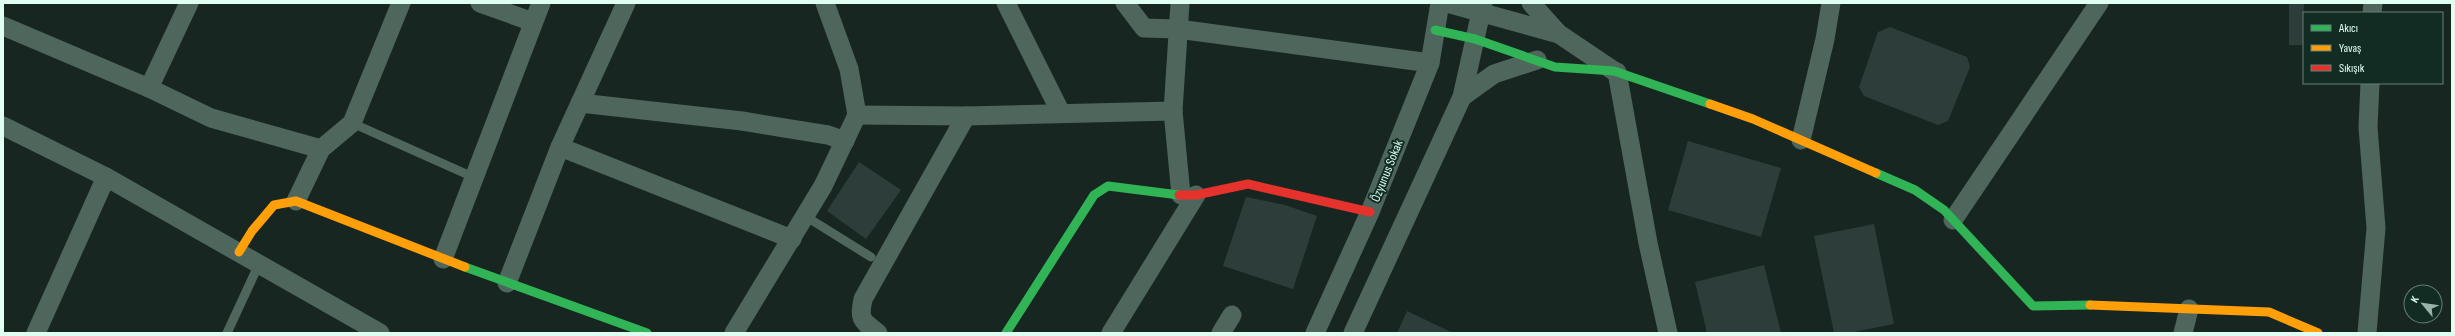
<svg xmlns="http://www.w3.org/2000/svg" width="2455" height="336" font-family="'Sofia Sans Condensed',sans-serif">
  <style>
    .building { fill: #2d3d39 }
    .lines { fill: none; stroke-linecap: round; stroke-linejoin: round }
    .lane { stroke: #4e665b; stroke-width: 9 }
    .street { stroke: #4e665b; stroke-width: 19 }
    .fast { stroke: #30b455; stroke-width: 9 }
    .slow { stroke: #ff9f0a; stroke-width: 9 }
    .jam { stroke: #e5322d; stroke-width: 9 }
    .labels { text-anchor: middle; dominant-baseline: central; stroke-width: 4; stroke-linejoin: round; paint-order: stroke }
    .street-label { font-size: 13px; fill: #defff2; stroke: #122c24 }
  </style>
  <rect width="100%" height="100%" fill="#182622"/>
  <g class="building">
    <rect x="2289" y="3" width="15" height="42"/>
    <path d="M1890 27 1967 57 1970 67 1948 121 1938 125 1864 96 1859 87 1878 32Z"/>
    <path d="M1688 141 1781 168 1761 237 1668 210Z"/>
    <path d="M859 162 901 190 866 239 827 211Z"/>
    <path d="M1246 197 1285 205 1317 216 1293 289 1223 266Z"/>
    <path d="M1874 224 1894 324 1849 333H1834L1814 236Z"/>
    <path d="M1764 265 1781 333H1707L1695 282Z"/>
    <path d="M1407 311 1453 333H1397Z"/>
  </g>
  <g class="lines">
    <g class="lane">
      <path d="M352 123 473 177"/>
      <path d="M805 216 871 257"/>
      <path d="M227 333 259 264"/>
    </g>
    <g class="street">
      <path d="M480 3 533 22"/>
      <path d="M1006 3 1061 113"/>
      <path d="M1125 3 1144 28 1178 29 1430 63"/>
      <path d="M1447 3 1559 34 1614 71"/>
      <path d="M1531 3 1559 34"/>
      <path d="M2372 13 2373 3"/>
      <path d="M3 26 149 88 211 118 321 149 296 201"/>
      <path d="M1617 72 1648 243 1668 333"/>
      <path d="M149 88 189 3"/>
      <path d="M1462 97 1494 74 1537 60"/>
      <path d="M580 103 742 121 828 135 845 141"/>
      <path d="M1173 111 1180 3"/>
      <path d="M857 115 966 116 1173 111 1181 195"/>
      <path d="M3 126 106 177 380 333"/>
      <path d="M1801 140 1825 39 1831 3"/>
      <path d="M560 147 792 239"/>
      <path d="M321 149 352 123 401 3"/>
      <path d="M1953 220 2099 3"/>
      <path d="M443 259 541 3"/>
      <path d="M507 283 560 147 626 3"/>
      <path d="M36 333 106 177"/>
      <path d="M734 333 823 186 857 115 849 69 825 3"/>
      <path d="M878 333C861 320 859 320 863 299L966 116"/>
      <path d="M1111 333 1196 195"/>
      <path d="M1221 333 1232 315"/>
      <path d="M1315 333 1370 212 1430 63 1440 3"/>
      <path d="M1353 333 1462 97 1483 3"/>
      <path d="M2183 333 2189 309"/>
      <path d="M2367 333 2376 228 2368 127 2370 83"/>
    </g>
    <g class="fast">
      <path d="M1435 30 1475 39 1555 67 1614 71 1710 104"/>
      <path d="M1876 173 1915 190 1944 210 2033 306 2090 305"/>
      <path d="M465 267 647 333"/>
      <path d="M1006 333 1094 195 1108 186 1179 195"/>
    </g>
    <g class="slow">
      <path d="M1710 104 1753 119 1876 173"/>
      <path d="M239 252 252 231 274 205 296 201 465 267"/>
      <path d="M2090 305 2269 312 2318 333"/>
    </g>
    <path class="jam" d="M1179 195H1196L1248 184 1370 212"/>
  </g>
  <g class="labels">
    <g class="street-label">
      <text transform="translate(1387 171) rotate(-68)">Özyunus Sokak</text>
    </g>
  </g>
  <rect width="2455" height="336" fill="none" stroke="#defff2" stroke-width="8"/>
  <rect x="2303" y="12" width="140" height="72" fill="#122c24" stroke="#648076"/>
  <rect x="2311" y="25" width="20" height="6" fill="#30b455" stroke="#648076"/>
  <text x="2339" y="32" font-size="12" fill="#defff2">Akıcı</text>
  <rect x="2311" y="45" width="20" height="6" fill="#ff9f0a" stroke="#648076"/>
  <text x="2339" y="52" font-size="12" fill="#defff2">Yavaş</text>
  <rect x="2311" y="65" width="20" height="6" fill="#e5322d" stroke="#648076"/>
  <text x="2339" y="72" font-size="12" fill="#defff2">Sıkışık</text>
  <g transform="translate(2423 304) rotate(299)"><circle r="19" fill="#122c24" stroke="#648076"/>
  <path d="M0-3L7 15L0 10L-7 15Z" fill="#99b3a9"/>
  <text y="-6" font-size="11" font-weight="bold" text-anchor="middle" fill="#defff2">K</text>
  </g>
</svg>
